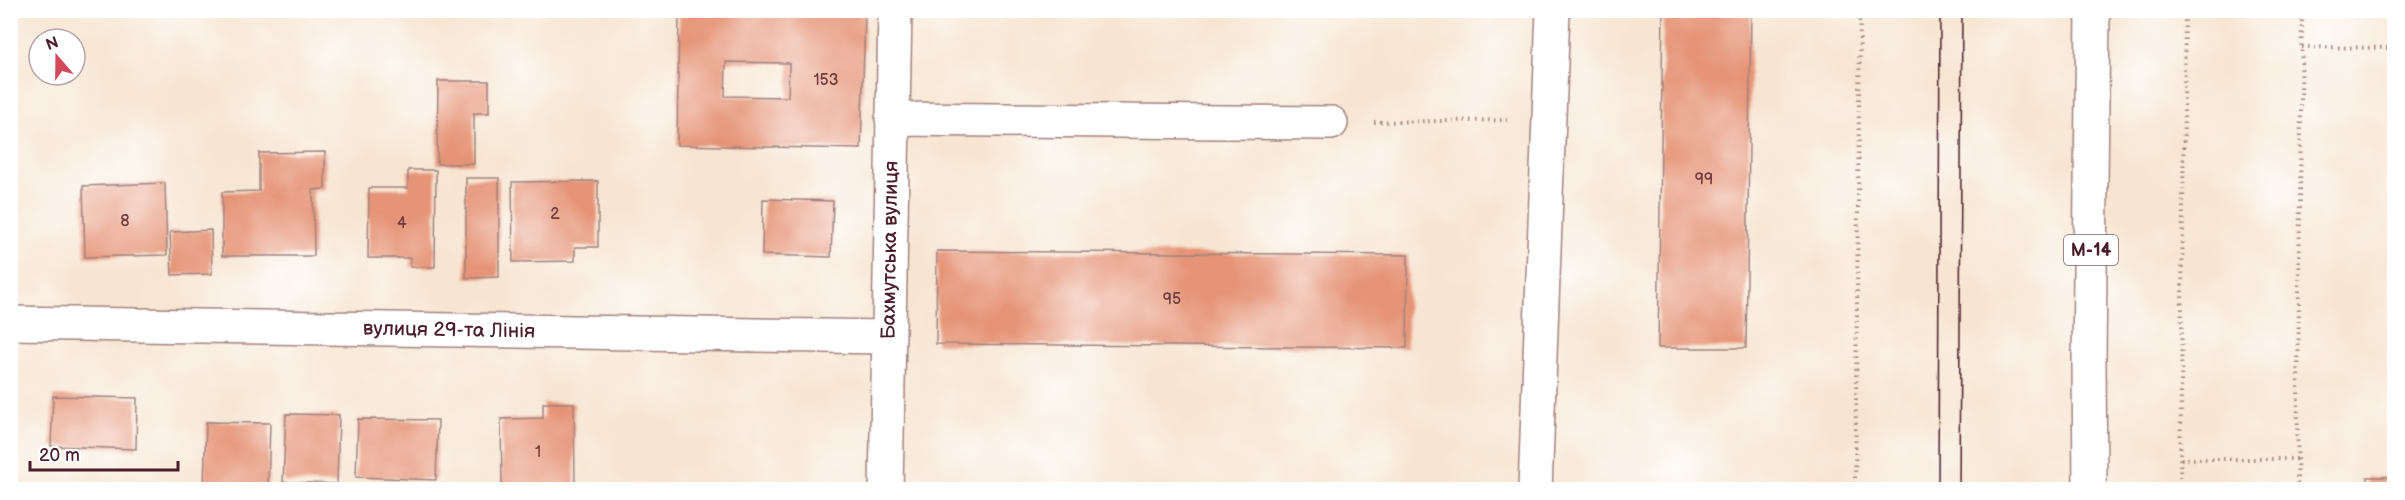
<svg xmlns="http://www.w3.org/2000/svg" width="2405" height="500" font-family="'Balsamiq Sans',sans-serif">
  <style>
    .building { fill: #e69477; fill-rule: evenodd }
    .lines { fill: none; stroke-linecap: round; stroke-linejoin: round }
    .minor-casing { stroke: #a0827e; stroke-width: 36 }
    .major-casing { stroke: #a0827e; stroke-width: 36 }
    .path { stroke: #a0827e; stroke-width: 4; stroke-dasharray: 1.5 4.5; stroke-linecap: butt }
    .minor { stroke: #fff; stroke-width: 33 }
    .major { stroke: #fff; stroke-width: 33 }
    .tram { stroke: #4a1f2b; stroke-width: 1.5 }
    .labels { text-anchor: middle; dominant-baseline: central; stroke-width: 4.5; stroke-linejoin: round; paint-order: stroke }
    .number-label { font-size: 16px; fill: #713c3e }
    .shield { fill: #fff; stroke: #80626b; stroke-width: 1.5 }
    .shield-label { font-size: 18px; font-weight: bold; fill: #4a1f2b }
    .street-label { font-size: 20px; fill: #4a1f2b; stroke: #fff }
  </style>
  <rect width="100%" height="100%" fill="#fff"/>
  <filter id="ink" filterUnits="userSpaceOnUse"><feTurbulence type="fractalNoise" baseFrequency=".0167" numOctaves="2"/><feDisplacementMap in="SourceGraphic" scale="12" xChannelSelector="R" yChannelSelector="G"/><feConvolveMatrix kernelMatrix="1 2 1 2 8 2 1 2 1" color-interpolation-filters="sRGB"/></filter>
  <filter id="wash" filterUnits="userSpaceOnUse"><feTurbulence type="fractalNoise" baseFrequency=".008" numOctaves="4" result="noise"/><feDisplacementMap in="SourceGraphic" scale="24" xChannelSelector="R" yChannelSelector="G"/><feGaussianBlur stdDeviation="1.35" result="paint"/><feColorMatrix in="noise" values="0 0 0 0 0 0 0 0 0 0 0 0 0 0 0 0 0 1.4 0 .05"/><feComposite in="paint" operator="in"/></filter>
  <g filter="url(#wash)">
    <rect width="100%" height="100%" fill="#f7e5d1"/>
    <g id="blocks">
      <g class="building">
        <path d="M1663 10H1751L1746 348H1658Z"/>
        <path d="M679 11 865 15 861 149 677 145ZM726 62 789 63 788 97 725 96Z"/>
        <path d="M438 81H489V113H474V164H437Z"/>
        <path d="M325 152V189L313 190 314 256H222V192L259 191V153Z"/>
        <path d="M408 170H436L435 267H410V258H368L369 188H408Z"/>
        <path d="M466 178H499V277L466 278Z"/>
        <path d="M598 181V247H575V261L513 262 512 182Z"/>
        <path d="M165 183 167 255 85 257 83 186Z"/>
        <path d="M763 199 833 201 831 257 762 255Z"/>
        <path d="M211 230 212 274 172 275 170 232Z"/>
        <path d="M937 251 1408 255 1407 348 936 344Z"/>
        <path d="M53 396 137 398 136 449 51 446Z"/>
        <path d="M543 403H574L575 485 502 487 501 419 543 418Z"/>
        <path d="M286 414 339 415 337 484 283 482Z"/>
        <path d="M358 419 438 420 436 480 356 477Z"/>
        <path d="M206 422 270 423 268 489 204 487Z"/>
        <rect x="2367" y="477" width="27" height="13"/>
      </g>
    </g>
  </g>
  <g filter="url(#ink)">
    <use href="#blocks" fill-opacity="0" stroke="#a0827e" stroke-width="1.5"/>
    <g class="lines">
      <defs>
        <g id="minor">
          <path d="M892 119 1331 123"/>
          <path d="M10 323 888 337"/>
          <path d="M886 490 895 10"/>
          <path d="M1535 490 1553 10"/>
        </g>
        <path id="major" d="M2090 490 2089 362 2093 10"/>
      </defs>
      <use href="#minor" class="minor-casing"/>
      <use href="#major" class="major-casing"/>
      <g class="path">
        <path d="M2302 47 2394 48"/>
        <path d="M1374 122 1507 120"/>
        <path d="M2181 459H2297"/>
        <path d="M1855 490 1860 10"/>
        <path d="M2180 490 2185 10"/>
        <path d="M2297 490 2302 10"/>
      </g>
      <use href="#minor" class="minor"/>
      <use href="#major" class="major"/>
      <g class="tram">
        <path d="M1938 490 1940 10"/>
        <path d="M1959 490 1962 10"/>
      </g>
    </g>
  </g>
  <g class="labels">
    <g class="number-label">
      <text x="826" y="80">153</text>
      <text x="1704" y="179">99</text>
      <text x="555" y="214">2</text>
      <text x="125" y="221">8</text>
      <text x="402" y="223">4</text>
      <text x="1172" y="299">95</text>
      <text x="538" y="452">1</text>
    </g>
    <rect class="shield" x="2064" y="235" width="54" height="30" rx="4.5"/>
    <g class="shield-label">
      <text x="2091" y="250">М-14</text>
    </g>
    <g class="street-label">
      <text transform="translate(890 250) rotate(-89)">Бахмутська вулиця</text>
      <text transform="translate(449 330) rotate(1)">вулиця 29-та Лінія</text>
    </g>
  </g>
  <rect width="2405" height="500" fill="none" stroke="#fff" stroke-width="36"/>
  <g transform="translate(57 57) rotate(340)"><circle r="28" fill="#ffffff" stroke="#b7a5aa" stroke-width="1.5"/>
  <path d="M0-4.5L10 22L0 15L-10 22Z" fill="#d1495b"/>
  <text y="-9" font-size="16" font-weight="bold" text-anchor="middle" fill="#4a1f2b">N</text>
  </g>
  <path d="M30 461v9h148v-9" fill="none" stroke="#4a1f2b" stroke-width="3"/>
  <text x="39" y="461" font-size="18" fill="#4a1f2b" stroke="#ffffff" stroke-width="4.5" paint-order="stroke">20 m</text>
</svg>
